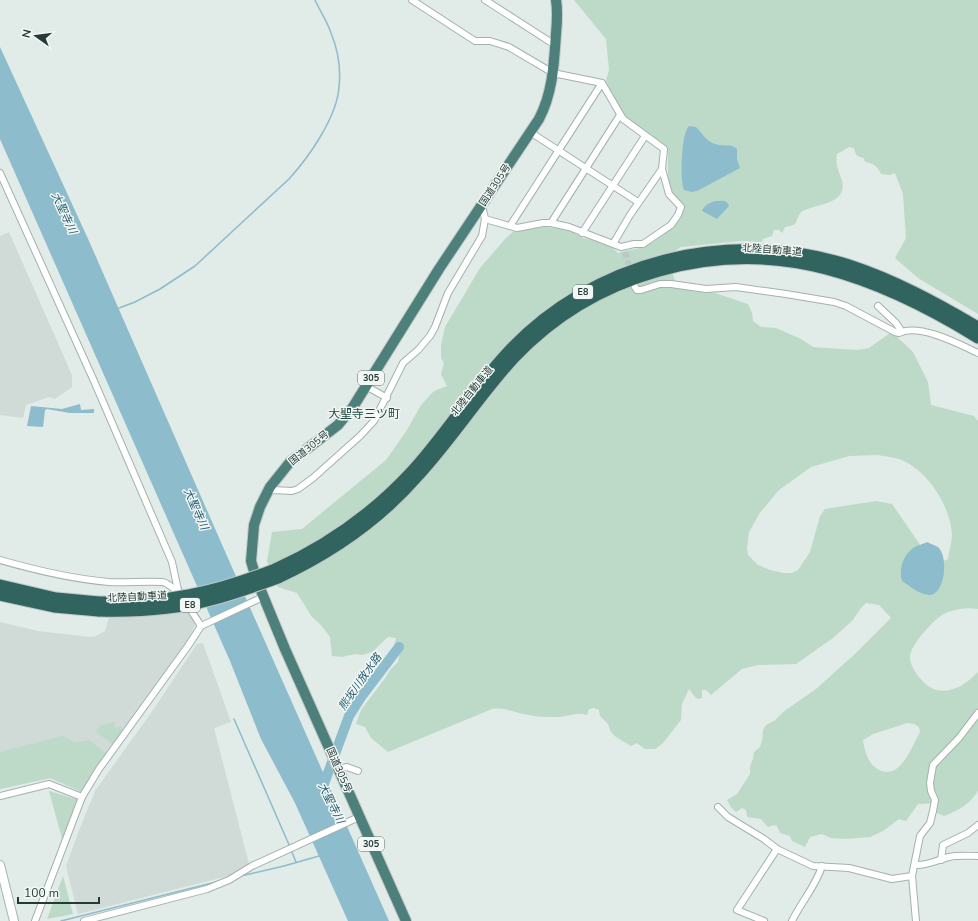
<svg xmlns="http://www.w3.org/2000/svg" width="978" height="921" font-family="'Nunito Sans','Noto Sans JP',sans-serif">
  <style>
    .built { fill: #d0dad7 }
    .green { fill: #bcdac7; fill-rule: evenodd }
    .water { fill: #8dbccc }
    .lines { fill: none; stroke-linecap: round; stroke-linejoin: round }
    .stream { stroke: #8dbccc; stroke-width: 1.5 }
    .river { stroke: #8dbccc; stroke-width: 10 }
    .minor-tunnel { stroke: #bbc8c4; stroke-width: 6; stroke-dasharray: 6 3; stroke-linecap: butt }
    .minor-casing { stroke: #a4b2ae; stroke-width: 8 }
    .secondary-casing { stroke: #a1b6b0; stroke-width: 10 }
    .trunk-casing { stroke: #c1c8c7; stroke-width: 12 }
    .motorway-casing { stroke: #c1c8c7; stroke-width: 13 }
    .minor { stroke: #fff; stroke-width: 6 }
    .secondary { stroke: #fff; stroke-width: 8 }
    .trunk { stroke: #4d807a; stroke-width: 10 }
    .motorway { stroke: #31645f; stroke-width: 11 }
    .motorway-bridge-casing { stroke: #c1c8c7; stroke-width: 13; stroke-linecap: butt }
    .motorway-bridge { stroke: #31645f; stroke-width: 11 }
    .labels { text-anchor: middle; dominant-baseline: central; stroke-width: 3; stroke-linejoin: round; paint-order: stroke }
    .shield { fill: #f2f7f5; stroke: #61736f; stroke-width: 1 }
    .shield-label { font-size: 9px; font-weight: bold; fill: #233a36 }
    .street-label { font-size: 10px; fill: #233a36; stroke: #f2f7f5 }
    .water-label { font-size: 11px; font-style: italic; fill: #225c71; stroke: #f2f7f5 }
    .quarter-label { font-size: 12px; fill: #204b45; stroke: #f2f7f5 }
  </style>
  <rect width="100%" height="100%" fill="#e1ebe7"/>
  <g class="built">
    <path d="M9 232 72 375V387L55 399 49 397 26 405 23 418 0 415V236Z"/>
    <path d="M188 610 196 622 189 638 82 792 50 778 0 789V622L38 631 90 637 96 636 105 631 109 617 147 616Z"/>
    <path d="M203 643 231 722 214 728 249 864 232 875 78 914 66 866 80 828 95 791 151 713 197 644Z"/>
  </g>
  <g class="green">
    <path d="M574 0H978V314L918 278 895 258 906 238 903 194 895 173 890 175 881 174C878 166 873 163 865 162L864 158C857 157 855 154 854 148L849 147 837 154C835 165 839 171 842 181 848 205 813 204 801 212 793 223 801 224 785 227L782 233 779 230H774L772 236 763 239 762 242 740 241 681 247C665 256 672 274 678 288L698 292 715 293 748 304 752 313 753 321 761 327 776 328 801 339 813 347 826 348 857 350 869 348 890 333 895 335 913 352 928 382 931 405 974 416 978 421V609C967 607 952 609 942 615 933 621 909 646 910 658 910 664 915 672 919 677 937 701 961 690 978 672V791C969 805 959 810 944 816L937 813 936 803 918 804 906 821 899 819 883 831 870 837 845 839 831 838 822 834 810 837 805 847 792 841 790 836 780 833 777 826 774 825 768 827 761 819 747 817 746 810 742 808 736 812 731 807 727 800 737 794 750 774V766L753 759 754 752 760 747 762 741 763 730 766 725 774 721 783 712 816 689 856 653 891 618 879 605 866 603 861 608 852 621 833 638 796 664 758 665 742 669 711 695 706 690H702V698L698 699 695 697 689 689 682 704 681 720 663 743 655 749H645L637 743 631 746 616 737 611 732 608 724 600 716 599 710 594 708 589 709 587 715C578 711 567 717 557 717 548 717 538 717 529 715 516 713 505 707 492 709L388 752 371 738 365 727 356 724 361 710 386 677 390 670 398 662 400 652 394 646 396 638 388 637 372 652 362 655 355 654 342 657 332 656 330 637 321 625 312 617 297 593 278 587 267 561 272 532 302 529 386 460 407 430 421 405 434 391 447 386 441 374 444 363 441 358V345L445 327 480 268 506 238 515 230 546 227 569 230 583 238 609 244 618 253C627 250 640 249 648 245 662 238 681 221 685 206L673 194 671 189 668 179V150L666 147 635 125 622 114 606 81 609 70 606 39ZM877 455C884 456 892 457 899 459 927 469 950 505 952 534 952 543 949 551 948 559L941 562 925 552 892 504 876 501 825 509 820 516 810 552 798 570 792 573H783L770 570 758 565 748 555 747 548 749 532 759 514 779 490 811 467 849 456ZM907 723 914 724 919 727 920 732C911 748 899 784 876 768 868 763 864 749 863 740L873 734Z"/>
    <path d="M114 722 115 728 121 726 123 730 113 744 96 732 99 726Z"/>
    <path d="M63 736 75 743 89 740 107 754 88 780 82 792 50 778 0 789V752Z"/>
    <path d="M49 791 79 800 63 842Z"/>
    <path d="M63 876 73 914 47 919Z"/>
  </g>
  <g class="water">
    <path d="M0 47 89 241 227 556 389 921H348L295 803 261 739 230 661 0 139Z"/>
    <path d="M689 126 696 127C702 133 706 141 715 144 723 147 731 143 737 149V159L740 168 697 191 692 192 684 190C680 180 681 133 689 126Z"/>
    <path d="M715 201C721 201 727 199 729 206L717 219 702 211C704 205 710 203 715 201Z"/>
    <path d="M80 404 81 410 94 409V413H70L47 409 45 410 43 427 27 426 31 406 62 409Z"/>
    <path d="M927 542C930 544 935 545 938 547 949 557 945 594 930 595 920 595 910 586 902 581 899 570 902 557 912 549 916 545 922 545 927 542Z"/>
  </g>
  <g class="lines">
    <g class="stream">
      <path d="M119 308 135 302 160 289 195 266 289 179C309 157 337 117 339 87 341 69 338 50 331 33 327 21 320 11 315 0"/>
      <path d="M234 719 290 847"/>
      <path d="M291 850 296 862"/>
      <path d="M241 876 284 866 319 856"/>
      <path d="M61 921 220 881"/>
    </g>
    <path class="river" d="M321 792 349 716 361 697 399 647"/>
    <path class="minor-tunnel" d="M625 252 631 273"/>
    <defs>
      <g id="minor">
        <path d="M412 0 475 41H490L509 47 553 73 602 83 623 119 664 149 662 169 667 187 669 194 681 207 678 215 671 225 643 244H634L621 247 569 227 551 223H543L517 228 485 219"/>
        <path d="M485 0 555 45"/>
        <path d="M530 132 638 202"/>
        <path d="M0 173 94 381 172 562 178 590 201 626"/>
        <path d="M551 223 620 115"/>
        <path d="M510 226 602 83"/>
        <path d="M582 233 645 136"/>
        <path d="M613 244 630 215 662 169"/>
        <path d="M635 287 637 290H641L660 284H671L706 289 736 287 786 294 834 302 846 306 895 332 899 333C919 323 959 344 978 353"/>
        <path d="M878 306 896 323 902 332"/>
        <path d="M366 386 387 398"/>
        <path d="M268 491 273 490 292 491 298 489 313 478 360 436 374 421 403 363 418 350 430 336 435 327 448 293 482 236 485 219 482 205"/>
        <path d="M0 560C35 570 72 579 109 582 127 583 144 581 162 582 168 582 171 589 178 590"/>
        <path d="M339 769 347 767 358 771"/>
        <path d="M0 796 49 784 82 797"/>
        <path d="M718 807 728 817 764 839 777 849 813 866 849 868 892 879 912 876"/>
        <path d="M941 860 943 845 968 833 978 825"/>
        <path d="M915 865C927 866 937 860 949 857 958 855 968 856 978 856"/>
        <path d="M35 921 82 797 99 769 188 646 201 626 263 597"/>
        <path d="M84 921 207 889 229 880 252 866 359 817"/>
        <path d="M764 921 737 910 777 849"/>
        <path d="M792 921C801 902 816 886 822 866"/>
        <path d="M916 921 912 876 920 836 930 823 933 811 935 800 931 791 930 783 933 765 959 738 978 713"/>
      </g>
      <path id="secondary" d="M0 865 14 921"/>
      <path id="trunk" d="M406 921 285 649 257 581 251 561 254 525 260 507 270 487 290 462 338 425 353 407 439 269 539 119C553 92 554 63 556 34 557 23 558 11 556 0"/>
      <g id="motorway">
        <path d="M275 569C326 546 372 514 411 472 445 435 472 391 506 354 592 260 729 227 849 265 895 280 937 303 978 327"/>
        <path d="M278 578C332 553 380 520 419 475 453 438 480 395 514 358 593 274 716 240 826 269 880 283 931 309 978 338"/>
        <path d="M0 585 56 598 99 602"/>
        <path d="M0 595 54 607 99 611"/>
      </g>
    </defs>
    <use href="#minor" class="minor-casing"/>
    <use href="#secondary" class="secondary-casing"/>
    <use href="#trunk" class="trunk-casing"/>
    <use href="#motorway" class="motorway-casing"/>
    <use href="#minor" class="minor"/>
    <use href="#secondary" class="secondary"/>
    <use href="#trunk" class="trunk"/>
    <use href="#motorway" class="motorway"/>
    <defs>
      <g id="motorway-bridge">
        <path d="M99 602C165 603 214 593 275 569"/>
        <path d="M99 611C137 612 174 610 211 600 234 594 256 586 278 578"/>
      </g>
    </defs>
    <use href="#motorway-bridge" class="motorway-bridge-casing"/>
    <use href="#motorway-bridge" class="motorway-bridge"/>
  </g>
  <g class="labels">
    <g class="shield">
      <rect x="573" y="285" width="20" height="14" rx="3"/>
      <rect x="358" y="371" width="26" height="14" rx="3"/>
      <rect x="180" y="598" width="20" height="14" rx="3"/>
      <rect x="358" y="837" width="26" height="14" rx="3"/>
    </g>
    <g class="shield-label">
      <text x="583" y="292">E8</text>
      <text x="371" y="378">305</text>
      <text x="190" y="605">E8</text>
      <text x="371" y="844">305</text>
    </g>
    <g class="street-label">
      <text transform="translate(495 185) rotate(-57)">国道305号</text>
      <text transform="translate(772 250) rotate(4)">北陸自動車道</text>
      <text transform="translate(472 391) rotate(-51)">北陸自動車道</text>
      <text transform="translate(309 448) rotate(-39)">国道305号</text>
      <text transform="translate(137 597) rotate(-3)">北陸自動車道</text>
      <text transform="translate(339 770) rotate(66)">国道305号</text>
    </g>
    <g class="water-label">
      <text transform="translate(64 213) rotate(65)">大聖寺川</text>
      <text transform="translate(196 509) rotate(66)">大聖寺川</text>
      <text transform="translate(360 682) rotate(-55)">熊坂川放水路</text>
      <text transform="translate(331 803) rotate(63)">大聖寺川</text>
    </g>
    <g class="quarter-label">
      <text x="364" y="414">大聖寺三ツ町</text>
    </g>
  </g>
  <g transform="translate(36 36) rotate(284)" stroke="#f2f7f5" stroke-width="3" paint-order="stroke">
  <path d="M0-3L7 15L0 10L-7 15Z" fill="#233a36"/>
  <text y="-6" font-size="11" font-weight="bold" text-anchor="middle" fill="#233a36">N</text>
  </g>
  <path d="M18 897v6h81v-6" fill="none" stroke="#233a36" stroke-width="2"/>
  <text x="24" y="897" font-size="12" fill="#233a36" stroke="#f2f7f5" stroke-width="3" paint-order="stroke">100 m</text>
</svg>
